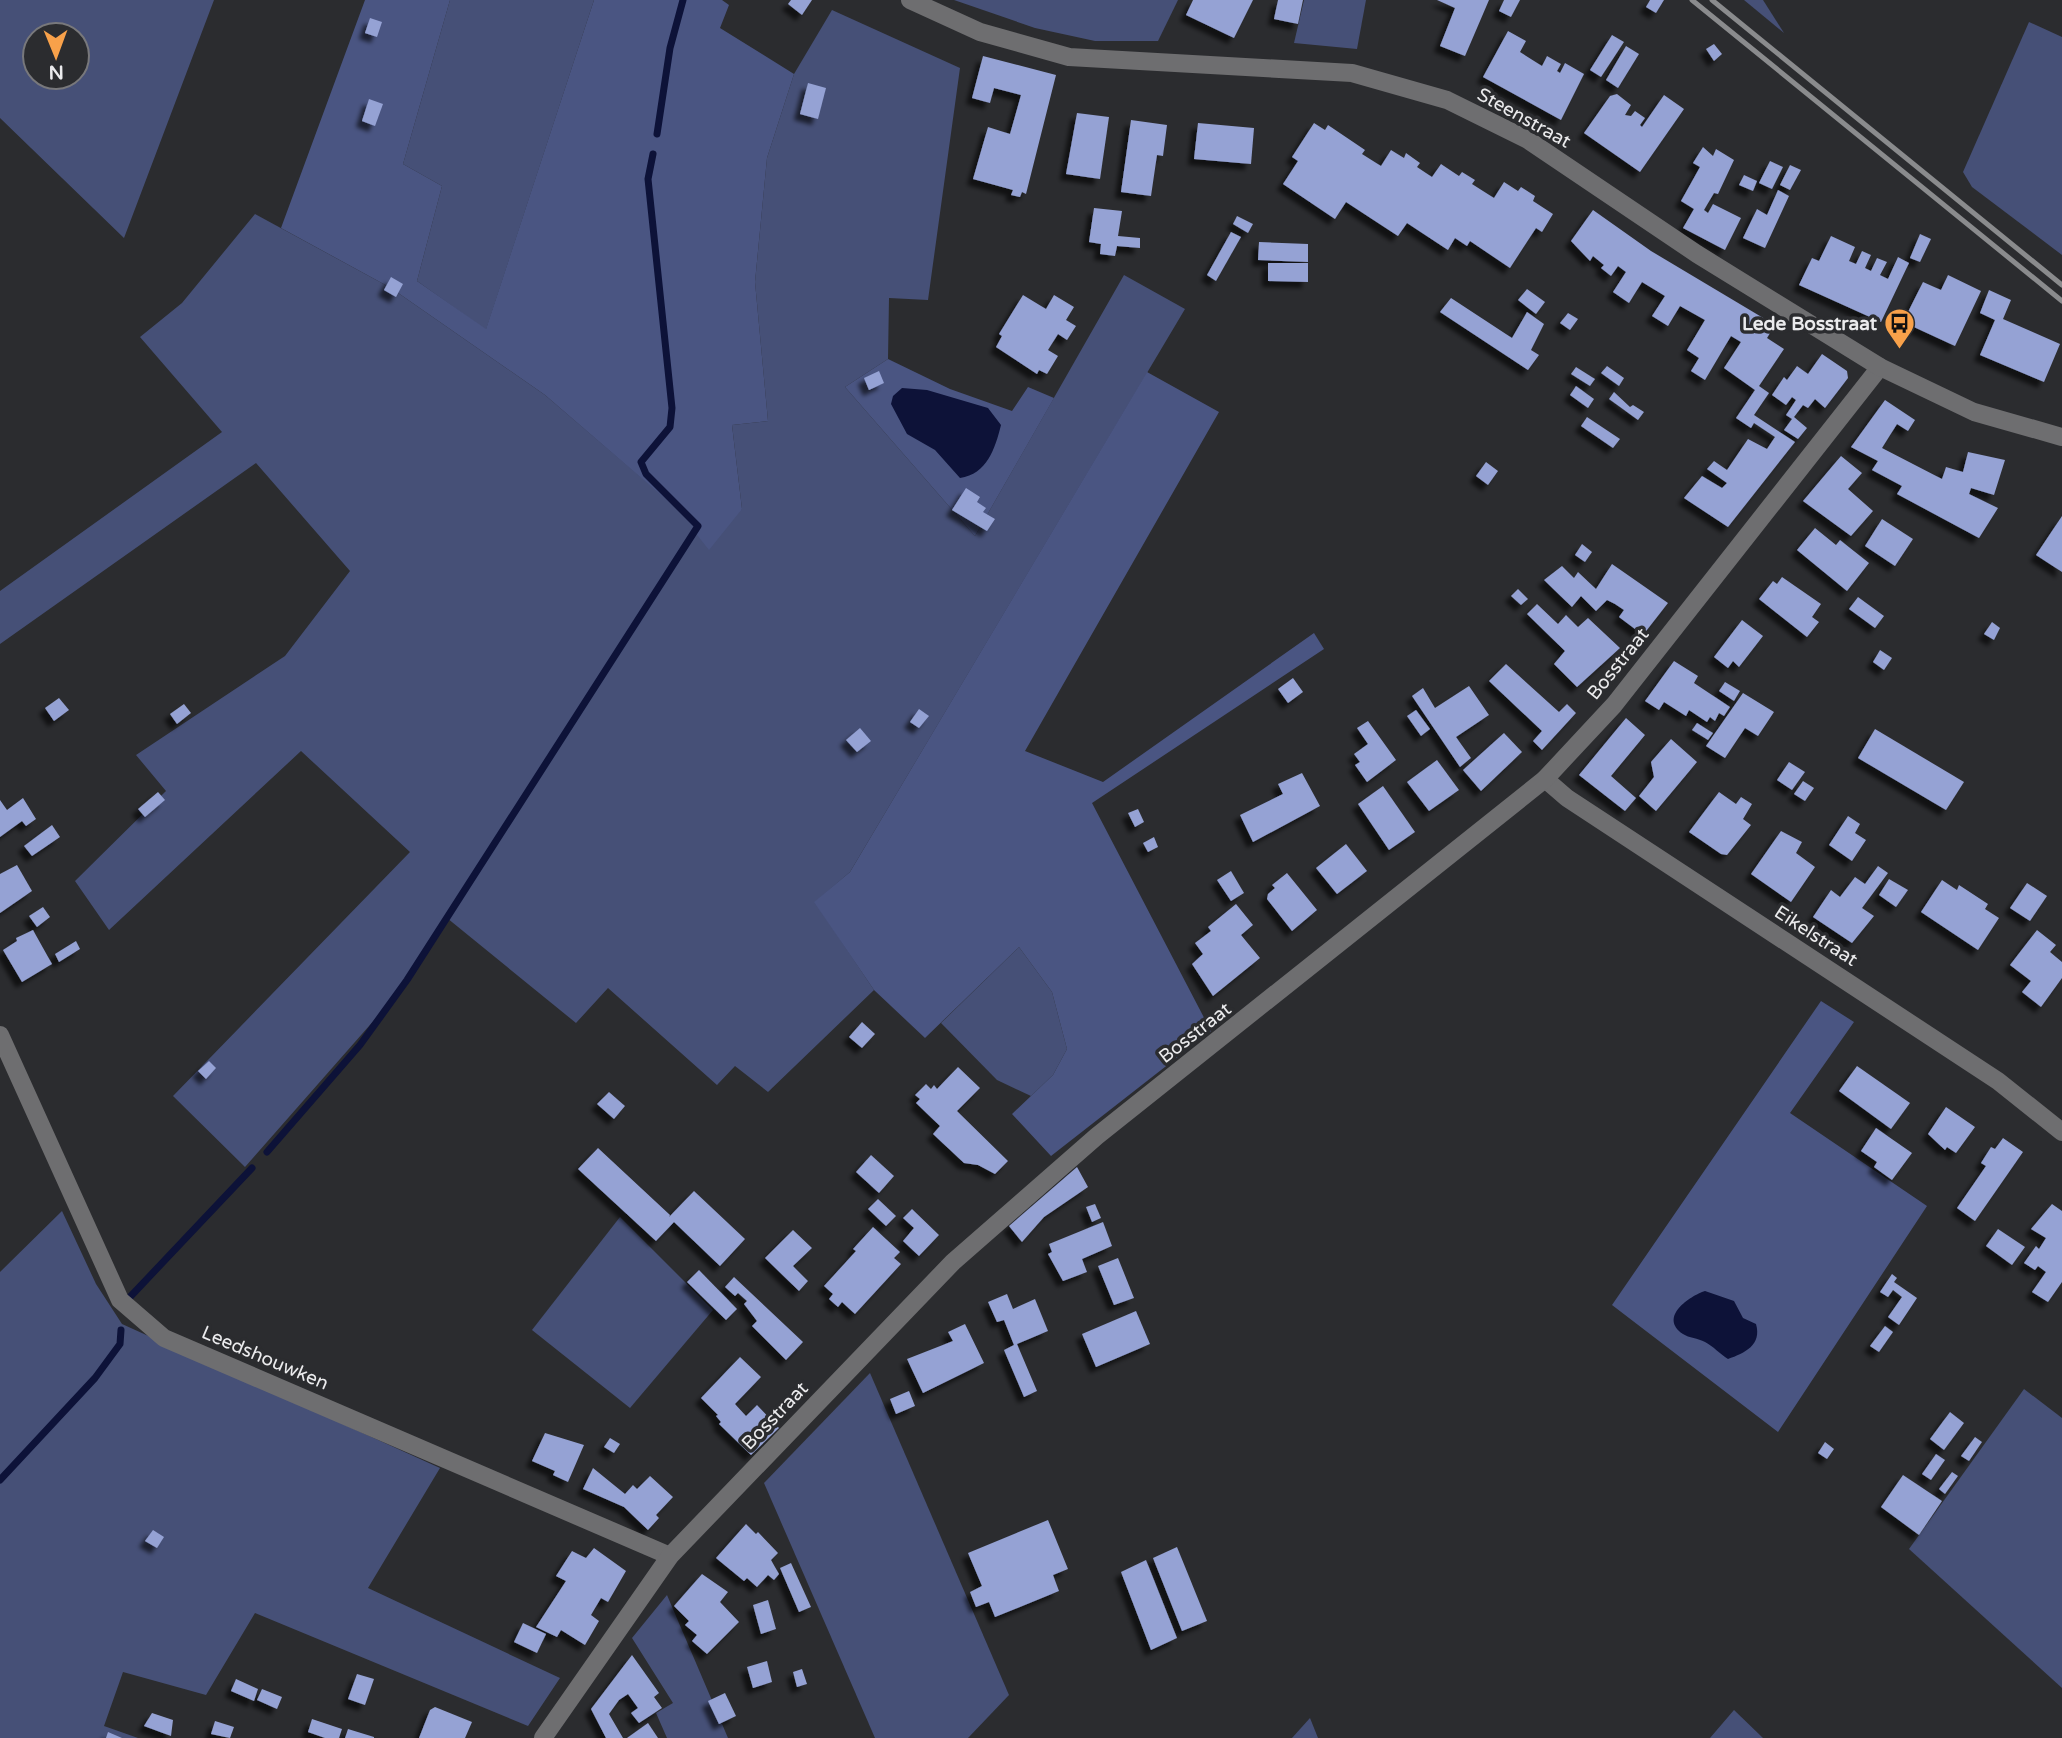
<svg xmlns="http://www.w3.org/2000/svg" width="2062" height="1738" font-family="'Varela Round',sans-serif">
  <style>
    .green { fill: #465077; fill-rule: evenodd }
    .forest { fill: #4a5582 }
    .water { fill: #0d1238 }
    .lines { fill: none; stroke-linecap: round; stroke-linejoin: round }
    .stream { stroke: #0d1238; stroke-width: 7 }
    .building { fill: #95a2d4; filter: url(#shadow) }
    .minor { stroke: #6e6e70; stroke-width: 18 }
    .tertiary { stroke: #6e6e70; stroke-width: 18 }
    .rail { stroke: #8a8b8d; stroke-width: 5 }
    .labels { text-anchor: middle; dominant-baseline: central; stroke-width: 7; stroke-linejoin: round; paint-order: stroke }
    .street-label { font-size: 19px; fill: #ebebed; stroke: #2b2c2f }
    .poi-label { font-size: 19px; font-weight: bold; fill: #ebebed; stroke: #2b2c2f; text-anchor: end }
  </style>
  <defs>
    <filter id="shadow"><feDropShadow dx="-6" dy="6" stdDeviation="2" flood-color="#0009"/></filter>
  </defs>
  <rect width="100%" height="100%" fill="#2b2c2f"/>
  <g class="green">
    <path d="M0 0H214L124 238 0 118ZM35 35H77V77H35Z"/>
    <path d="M450 0H594L486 330 417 281 442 186 403 164Z"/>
    <path d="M954 0H1178L1158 41H1095L1035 28Z"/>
    <path d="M1304 0H1366L1357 49 1294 43Z"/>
    <path d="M1744 0H1763L1784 33Z"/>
    <path d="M832 10 960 68 928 300 889 298 888 359 845 387 975 536 1124 275 1185 309 850 872 815 902 874 990 768 1092 735 1066 717 1085 608 988 576 1023 447 918 391 1001 245 1167 173 1096 410 852 301 751 109 930 75 881 166 791 136 755 285 656 350 571 256 463 0 644V591L222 432 140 337 182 303 255 214 391 288 545 395 698 526 742 509 732 425 768 421 755 282 767 158 794 74Z"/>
    <path d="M2029 22 2062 37V255L1972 187 1963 172Z"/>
    <path d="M1019 947 1052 992 1067 1049 1053 1075 1031 1096 997 1080 941 1023Z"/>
    <path d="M62 1211 96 1284 122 1324 440 1468 368 1588 560 1678 528 1726 255 1613 206 1695 123 1672 104 1726 138 1738H0V1272Z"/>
    <path d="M620 1217 713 1310 630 1408 532 1330Z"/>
    <path d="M870 1373 1009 1695 968 1738H875L764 1483Z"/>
    <path d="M2024 1389 2062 1418V1688L1909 1549Z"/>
    <path d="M667 1595 728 1738H667L656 1713 673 1703 632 1638Z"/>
    <path d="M1734 1710 1763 1738H1710Z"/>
    <path d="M1310 1718 1318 1738H1292Z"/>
  </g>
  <g class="forest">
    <path d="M365 0H450L403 164 442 186 417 281 486 329 594 0H722L729 5 720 28 794 74 767 158 755 282 768 421 732 425 742 509 709 550 694 531 697 526 545 395 391 288 281 228Z"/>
    <path d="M888 359 950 389 1012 411 1028 387 1054 398 975 536 845 387Z"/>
    <path d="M1147 372 1219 412 1025 751 1103 782 1314 633 1324 649 1092 803 1211 1031 1051 1156 1012 1114 1053 1075 1067 1049 1052 992 1019 947 925 1038 874 990 814 902 850 872Z"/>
    <path d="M1821 1001 1854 1022 1790 1113 1927 1206 1778 1432 1612 1305Z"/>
  </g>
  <g class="water">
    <path d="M902 388 927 390 988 408 1001 425C995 449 987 474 960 478L935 450 907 434 891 404 893 396Z"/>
    <path d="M1705 1291 1734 1301 1743 1318 1756 1324C1762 1345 1745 1353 1728 1359 1720 1354 1713 1346 1705 1342 1698 1338 1689 1338 1683 1334 1658 1317 1690 1296 1705 1291Z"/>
  </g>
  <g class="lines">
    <g class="stream">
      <path d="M657 134 670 48 683 0"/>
      <path d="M267 1152 360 1045 407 980 698 526 646 474 641 462 670 427 672 408 648 179 653 154"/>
      <path d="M130 1297 252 1168"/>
      <path d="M0 1480 95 1378 120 1344 121 1330"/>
    </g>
  </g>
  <g class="building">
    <path d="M791 0H812L802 15 788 4Z"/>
    <path d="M1193 0H1253L1234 38 1186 15Z"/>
    <path d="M1278 0H1303L1298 24 1274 19Z"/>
    <path d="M1437 0H1489L1465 56 1440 46 1455 8Z"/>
    <path d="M1504 0H1520L1511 17 1499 11Z"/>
    <path d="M1650 0H1664L1656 13 1646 7Z"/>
    <path d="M370 18 382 22 377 37 365 33Z"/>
    <path d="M1508 31 1526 41 1520 52 1542 66 1547 56 1561 64 1557 71 1560 73 1565 63 1584 74 1561 120 1483 77Z"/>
    <path d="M1612 35 1624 42 1601 77 1590 70Z"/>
    <path d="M1714 44 1722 54 1714 61 1706 49Z"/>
    <path d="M1626 46 1639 54 1618 88 1606 80Z"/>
    <path d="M983 56 1056 75 1026 194 1022 192 1020 197 1011 195 1013 190 973 179 988 127 1010 134 1021 95 994 88 990 103 972 98Z"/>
    <path d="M808 83 826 88 818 119 800 114Z"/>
    <path d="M1617 94 1631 105 1625 115 1631 116 1635 111 1645 118 1640 125 1642 127 1664 95 1684 109 1640 172 1584 133 1610 96Z"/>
    <path d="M369 99 383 104 375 126 362 121Z"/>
    <path d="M1077 113 1109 117 1100 179 1066 174Z"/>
    <path d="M1131 120 1167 125 1163 156 1157 155 1151 196 1121 192Z"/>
    <path d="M1198 123 1254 128 1251 164 1194 159Z"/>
    <path d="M1314 123 1325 130 1328 125 1365 150 1362 154 1381 166 1391 150 1404 158 1406 153 1420 163 1417 167 1432 177 1441 164 1459 176 1462 172 1475 180 1472 184 1494 198 1504 182 1518 191 1521 187 1535 196 1533 201 1553 214 1542 232 1536 228 1510 268 1470 241 1467 246 1455 238 1448 250 1407 223 1398 236 1346 202 1335 219 1283 184 1298 161 1292 157Z"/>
    <path d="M1703 147 1713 156 1716 149 1734 160 1718 194 1714 193 1704 210 1708 213 1713 204 1741 218 1725 250 1683 228 1694 209 1681 201 1700 167 1693 163Z"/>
    <path d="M1770 161 1783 167 1772 189 1759 183Z"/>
    <path d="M1790 165 1801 170 1790 190 1780 185Z"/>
    <path d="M1744 175 1757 181 1753 191 1739 185Z"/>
    <path d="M1778 190 1789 196 1765 248 1743 238 1757 209 1767 215Z"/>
    <path d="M1094 208 1122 211 1118 236 1140 238V248L1117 246 1115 256 1100 254 1101 244 1089 242Z"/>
    <path d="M1593 210 1651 251 1775 325 1767 338 1784 349 1759 386 1769 393 1754 415 1795 442 1728 527 1684 498 1702 476 1722 488 1727 483 1707 469 1714 461 1727 470 1748 439 1767 449 1775 437 1754 423 1751 428 1736 418 1755 390 1724 368 1741 342 1731 336 1705 380 1691 371 1699 358 1687 350 1705 320 1680 306 1668 326 1652 316 1665 296 1642 282 1629 303 1613 292 1626 272 1618 266 1611 276 1601 268 1604 265 1593 256 1590 261 1571 241Z"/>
    <path d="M1237 216 1253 224 1248 233 1233 224Z"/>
    <path d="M1231 232 1241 237 1216 281 1207 275Z"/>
    <path d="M1920 234 1931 239 1920 262 1910 258Z"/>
    <path d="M1831 236 1855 247 1849 261 1856 264 1862 251 1871 255 1865 268 1871 271 1877 258 1887 262 1880 275 1888 279 1898 257 1909 263 1881 322 1799 285 1812 258 1819 261Z"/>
    <path d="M1259 242 1308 244V262L1258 260Z"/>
    <path d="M1268 263H1308V282L1268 281Z"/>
    <path d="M1948 275 1981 291 1955 346 1903 322 1923 282 1941 290Z"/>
    <path d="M391 277 403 284 396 297 384 290Z"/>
    <path d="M1527 289 1545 302 1536 314 1518 300Z"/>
    <path d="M1989 290 2011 300 2003 319 2060 344 2044 382 1980 355 1995 320 1980 313Z"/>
    <path d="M1023 295 1046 309 1054 295 1074 307 1066 320 1076 326 1067 340 1058 334 1048 350 1058 356 1047 374 1039 370 1037 374 996 347 1002 336 999 334Z"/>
    <path d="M1451 298 1512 338 1527 312 1544 324 1531 350 1539 355 1528 370 1440 312Z"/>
    <path d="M1568 313 1578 319 1570 330 1560 323Z"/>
    <path d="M1822 354 1847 371 1848 378 1825 408 1815 399 1808 408 1803 405 1794 417 1807 428 1798 439 1784 430 1792 419 1786 415 1796 400 1792 397 1786 405 1772 395 1784 377 1787 380 1797 366 1808 374Z"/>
    <path d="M1607 366 1624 378 1619 386 1601 373Z"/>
    <path d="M1576 367 1595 379 1590 386 1571 374Z"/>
    <path d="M879 371 884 383 869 390 864 378Z"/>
    <path d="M1576 386 1594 399 1588 408 1570 395Z"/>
    <path d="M1614 392 1630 407 1633 405 1644 412 1638 420 1609 399Z"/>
    <path d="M1885 400 1915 420 1908 431 1897 424 1882 448 1942 479 1946 467 1963 472 1968 452 2005 460 1994 495 1971 488 1969 494 1998 508 1979 538 1897 494 1902 486 1872 470 1878 461 1851 447Z"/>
    <path d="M1587 417 1620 439 1613 448 1581 426Z"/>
    <path d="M1841 456 1862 473 1848 489 1873 511 1851 536 1803 501Z"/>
    <path d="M1486 462 1498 471 1488 485 1476 476Z"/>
    <path d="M966 488 980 497 977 502 986 508 983 512 995 519 987 531 952 510Z"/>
    <path d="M2062 516V572L2036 555Z"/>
    <path d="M1882 519 1913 539 1895 566 1865 546Z"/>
    <path d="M1815 528 1836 545 1840 540 1869 563 1847 591 1797 550Z"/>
    <path d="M1582 544 1592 552 1585 562 1575 555Z"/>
    <path d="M1612 564 1668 603 1643 635 1619 617 1624 610 1615 604 1607 600 1596 611 1581 596 1572 607 1544 580 1562 566 1574 578 1578 572 1596 589Z"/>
    <path d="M1782 577 1821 604 1812 617 1819 622 1807 637 1759 599 1773 581 1777 584Z"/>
    <path d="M1518 589 1528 599 1521 605 1511 596Z"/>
    <path d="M1858 597 1884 616 1875 628 1849 609Z"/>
    <path d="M1537 604 1558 624 1566 615 1578 627 1588 618 1620 648 1577 687 1554 664 1565 651 1527 614Z"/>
    <path d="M1742 620 1763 636 1739 667 1733 661 1728 668 1714 657Z"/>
    <path d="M1992 622 2000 628 1994 640 1984 634Z"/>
    <path d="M1880 650 1892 658 1884 670 1873 662Z"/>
    <path d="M1674 661 1698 676 1694 683 1730 707 1724 716 1719 713 1715 721 1710 717 1707 722 1689 710 1686 716 1664 702 1659 710 1645 701Z"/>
    <path d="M1506 664 1559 712 1567 704 1576 713 1542 750 1533 741 1542 731 1489 681Z"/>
    <path d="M1293 678 1303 692 1288 703 1278 689Z"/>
    <path d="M1725 682 1740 691 1734 701 1719 691Z"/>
    <path d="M1469 686 1489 715 1456 737 1471 758 1460 767 1412 696 1423 688 1435 708Z"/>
    <path d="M1743 693 1774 712 1758 736 1745 728 1725 758 1706 746Z"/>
    <path d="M59 698 69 710 54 721 45 708Z"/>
    <path d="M184 704 191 713 177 724 170 714Z"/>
    <path d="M919 709 929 716 919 728 910 722Z"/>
    <path d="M1416 710 1430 729 1421 736 1407 716Z"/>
    <path d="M1626 718 1645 735 1611 776 1636 798 1625 811 1579 775Z"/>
    <path d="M1368 721 1396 760 1367 782 1355 765 1360 762 1354 754 1368 744 1357 728Z"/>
    <path d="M1697 723 1713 733 1708 740 1692 730Z"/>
    <path d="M860 728 871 741 857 752 846 740Z"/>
    <path d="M1875 729 1964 782 1946 810 1858 758Z"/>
    <path d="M1504 733 1522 752 1481 791 1463 770Z"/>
    <path d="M1671 739 1697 762 1656 811 1639 796 1654 777 1651 762Z"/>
    <path d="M1437 760 1459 790 1429 811 1407 782Z"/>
    <path d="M1789 762 1805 772 1792 790 1777 780Z"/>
    <path d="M1302 773 1320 806 1253 842 1240 815 1283 794 1278 784Z"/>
    <path d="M1803 781 1814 788 1805 801 1794 794Z"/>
    <path d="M1383 786 1415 832 1389 850 1358 804Z"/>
    <path d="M158 792 165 800 145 817 138 809Z"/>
    <path d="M1719 792 1736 804 1741 797 1752 804 1743 819 1751 825 1727 855 1721 854 1689 832Z"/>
    <path d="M23 798 36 819 26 826 22 821 0 837V800L7 810Z"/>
    <path d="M1138 809 1144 822 1135 827 1128 813Z"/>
    <path d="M1848 816 1860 824 1855 833 1866 840 1852 861 1829 845Z"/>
    <path d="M52 825 60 837 32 856 24 846Z"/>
    <path d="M1781 831 1802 842 1796 853 1815 867 1791 902 1751 874Z"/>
    <path d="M1154 837 1158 847 1148 852 1143 843Z"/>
    <path d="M1346 844 1367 871 1337 894 1316 868Z"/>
    <path d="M17 865 32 891 0 913V874Z"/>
    <path d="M1878 866 1888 873 1862 908 1874 916 1852 943 1813 917 1831 890 1840 897 1855 877 1865 884Z"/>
    <path d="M1231 871 1244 893 1231 901 1217 880Z"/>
    <path d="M1287 873 1317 910 1292 931 1267 899 1268 894 1275 888 1272 885Z"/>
    <path d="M1889 879 1908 890 1896 907 1879 895Z"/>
    <path d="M1942 880 1957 890 1959 885 1988 904 1985 909 1999 918 1978 950 1921 912Z"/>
    <path d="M2027 883 2047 896 2030 921 2010 908Z"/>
    <path d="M1236 904 1253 925 1241 935 1260 958 1213 996 1192 964 1203 954 1195 943 1211 931 1208 927Z"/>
    <path d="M43 907 50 917 37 927 29 916Z"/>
    <path d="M33 930 52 964 22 982 3 950 17 941 16 938Z"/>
    <path d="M2037 930 2056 945 2050 952 2062 962V978L2041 1007 2022 992 2031 981 2010 965Z"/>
    <path d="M76 941 80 949 59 962 55 954Z"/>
    <path d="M862 1022 875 1034 862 1048 849 1037Z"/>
    <path d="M209 1061 216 1068 206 1079 198 1071Z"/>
    <path d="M1857 1066 1910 1103 1891 1129 1839 1091Z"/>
    <path d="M958 1067 980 1088 957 1111 1008 1161 995 1174 978 1165 964 1163 933 1134 940 1126 916 1103 920 1099 915 1095 926 1084 931 1089 934 1085 937 1089Z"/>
    <path d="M609 1092 625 1106 614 1119 597 1104Z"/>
    <path d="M1946 1107 1975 1127 1956 1153 1947 1147 1945 1150 1928 1134Z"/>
    <path d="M1876 1128 1912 1153 1892 1180 1874 1167 1877 1162 1861 1151Z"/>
    <path d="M2003 1138 2023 1152 1975 1221 1957 1208 1986 1166 1981 1163 1991 1147 1995 1149Z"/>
    <path d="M598 1148 670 1215 669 1217 694 1191 745 1239 720 1266 674 1222 656 1241 578 1169Z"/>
    <path d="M871 1155 894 1176 879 1193 856 1172Z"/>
    <path d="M1077 1167 1088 1187 1044 1217 1022 1242 1009 1226Z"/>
    <path d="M878 1199 896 1216 886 1226 868 1209Z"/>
    <path d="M1095 1204 1101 1218 1092 1222 1086 1207Z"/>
    <path d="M2052 1204 2062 1211V1282L2048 1302 2032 1292 2046 1272 2038 1266 2035 1270 2024 1263 2036 1246 2039 1249 2046 1238 2031 1229Z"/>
    <path d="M912 1209 939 1235 919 1256 903 1241 914 1228 903 1218Z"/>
    <path d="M1103 1222 1112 1246 1082 1259 1087 1272 1063 1281 1048 1254 1052 1252 1049 1244Z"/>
    <path d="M873 1227 900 1252 894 1258 901 1264 855 1314 842 1302 838 1307 829 1299 833 1294 824 1286 856 1251 853 1249Z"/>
    <path d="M1998 1229 2025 1247 2012 1265 1986 1246Z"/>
    <path d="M793 1230 812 1248 793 1266 808 1281 799 1291 765 1258Z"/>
    <path d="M1118 1258 1134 1298 1114 1305 1098 1266Z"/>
    <path d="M699 1270 737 1309 726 1320 687 1282Z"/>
    <path d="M1892 1274 1897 1278 1894 1282 1917 1298 1899 1325 1888 1317 1902 1297 1893 1290 1888 1297 1880 1292Z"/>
    <path d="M734 1277 803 1342 786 1360 752 1326 757 1321 744 1304 747 1301 738 1293 735 1296 725 1287Z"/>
    <path d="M1007 1294 1013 1309 1035 1299 1048 1331 1017 1344 1037 1391 1024 1397 1004 1350 1014 1345 1004 1320 997 1322 988 1302Z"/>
    <path d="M1136 1311 1150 1344 1096 1367 1082 1334Z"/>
    <path d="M965 1324 984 1363 923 1393 907 1359 953 1341 948 1332Z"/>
    <path d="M1885 1326 1893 1332 1879 1352 1870 1346Z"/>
    <path d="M740 1357 761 1377 735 1404 746 1416 757 1405 779 1428 751 1455 719 1424 721 1422 716 1416 718 1415 701 1398Z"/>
    <path d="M909 1391 915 1406 896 1414 890 1399Z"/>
    <path d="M1950 1412 1964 1423 1944 1450 1930 1439Z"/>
    <path d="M545 1433 584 1445 568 1482 553 1475 555 1471 532 1461Z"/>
    <path d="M1975 1437 1982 1442 1969 1461 1961 1456Z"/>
    <path d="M610 1438 620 1444 614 1453 604 1447Z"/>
    <path d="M1825 1442 1834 1449 1827 1459 1818 1453Z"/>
    <path d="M1936 1454 1945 1460 1931 1480 1922 1474Z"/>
    <path d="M593 1468 625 1494 633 1485 637 1489 650 1476 673 1497 656 1515 659 1518 648 1530 624 1507 583 1489Z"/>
    <path d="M1952 1472 1958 1476 1945 1494 1939 1489Z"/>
    <path d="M1903 1475 1942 1501 1919 1535 1881 1507Z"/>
    <path d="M1048 1520 1068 1569 1053 1575 1059 1591 995 1617 989 1602 976 1607 970 1592 982 1586 968 1553Z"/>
    <path d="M746 1524 756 1534 758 1532 778 1553 771 1560 779 1574 774 1580 768 1575 757 1587 747 1578 744 1581 716 1558Z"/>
    <path d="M153 1530 164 1537 157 1548 145 1541Z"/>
    <path d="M1177 1547 1207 1621 1182 1631 1153 1558Z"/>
    <path d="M594 1548 626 1571 608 1602 601 1598 591 1615 599 1621 585 1645 561 1630 557 1637 536 1627 566 1581 556 1576 572 1551 586 1558Z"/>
    <path d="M1146 1560 1177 1638 1151 1650 1121 1572Z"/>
    <path d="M791 1563 811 1607 799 1612 780 1568Z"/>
    <path d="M702 1574 728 1592 720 1602 739 1622 707 1654 692 1641 697 1635 685 1625 689 1621 674 1606Z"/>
    <path d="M768 1600 776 1629 761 1634 753 1605Z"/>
    <path d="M523 1623 546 1634 537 1653 514 1642Z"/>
    <path d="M632 1655 659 1693 654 1697 662 1708 639 1723 631 1713 638 1708 628 1694 619 1700 609 1714 623 1738H606L591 1709Z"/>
    <path d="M767 1661 772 1682 753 1688 747 1667Z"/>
    <path d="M802 1669 807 1684 797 1687 793 1672Z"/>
    <path d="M357 1674 374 1679 365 1705 348 1699Z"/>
    <path d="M236 1679 258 1689 254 1701 231 1691Z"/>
    <path d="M262 1689 282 1697 277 1709 257 1700Z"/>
    <path d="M725 1693 736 1716 719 1724 708 1701Z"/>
    <path d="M435 1707 472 1722 465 1738H419L430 1710Z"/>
    <path d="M152 1713 173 1720 171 1736 144 1726Z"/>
    <path d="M312 1719 342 1729 339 1738H325L308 1732Z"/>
    <path d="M215 1721 234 1727 230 1738 211 1734Z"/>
    <path d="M648 1723 658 1738H627Z"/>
    <path d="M348 1729 374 1737V1738H345Z"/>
    <path d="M108 1732 122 1738H106Z"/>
  </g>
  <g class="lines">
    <g class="minor">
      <path d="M1545 779 1567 798 1998 1081 2062 1132"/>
      <path d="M0 1035 120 1300 164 1338 670 1556"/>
      <path d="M543 1738 670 1556 953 1262 1097 1136 1545 779 1614 705 1880 367"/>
    </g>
    <path class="tertiary" d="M910 0 980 32 1069 57 1352 73 1447 100 1528 140 1697 254 1880 367 1974 412 2062 437"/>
    <g class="rail">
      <path d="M1692 0 2062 301"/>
      <path d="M1712 0 2062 285"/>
    </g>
  </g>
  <defs>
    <symbol id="bus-pin" viewBox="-11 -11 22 30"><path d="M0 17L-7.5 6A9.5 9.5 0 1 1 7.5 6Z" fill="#f8a14a" stroke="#2b2c2f"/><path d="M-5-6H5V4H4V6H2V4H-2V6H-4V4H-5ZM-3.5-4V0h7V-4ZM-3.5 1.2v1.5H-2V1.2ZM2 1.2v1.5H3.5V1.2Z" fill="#111"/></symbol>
  </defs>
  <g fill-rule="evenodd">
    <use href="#bus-pin" x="1882" y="306" width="35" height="47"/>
  </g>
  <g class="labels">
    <g class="street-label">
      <text transform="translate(1524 118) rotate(29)">Steenstraat</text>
      <text transform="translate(1618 664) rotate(-51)">Bosstraat</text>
      <text transform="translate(1816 936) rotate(33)">Eikelstraat</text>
      <text transform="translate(1195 1033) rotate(-38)">Bosstraat</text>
      <text transform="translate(265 1358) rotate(23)">Leedshouwken</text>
      <text transform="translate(775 1416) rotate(-46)">Bosstraat</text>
    </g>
    <g class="poi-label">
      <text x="1877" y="324">Lede Bosstraat</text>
    </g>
  </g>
  <g transform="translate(56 56) rotate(179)"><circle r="33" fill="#2b2c2f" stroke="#78787b" stroke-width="2"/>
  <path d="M0-5L12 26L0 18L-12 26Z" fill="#f8a14a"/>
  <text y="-10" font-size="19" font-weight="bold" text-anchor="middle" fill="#ebebed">N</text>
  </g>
</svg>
